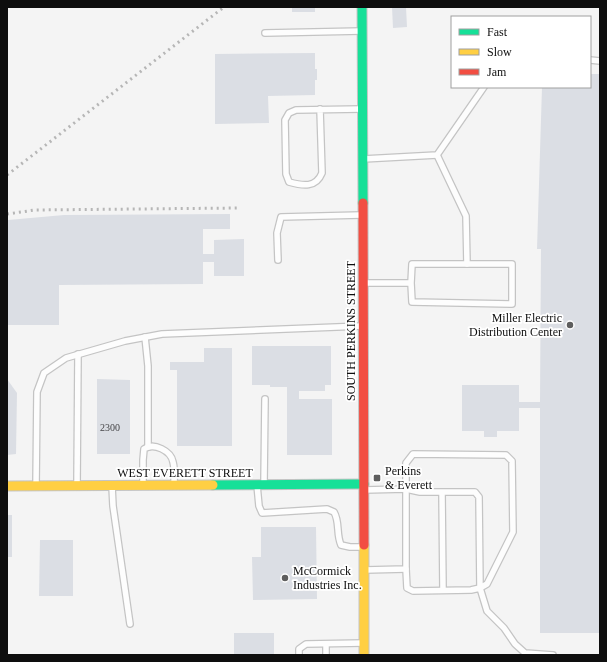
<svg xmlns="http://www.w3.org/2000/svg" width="607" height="662" font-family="'Times New Roman',serif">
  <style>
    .building { fill: #dbdee4 }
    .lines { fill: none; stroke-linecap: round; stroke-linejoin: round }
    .lane-casing { stroke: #c4c4c4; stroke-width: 8 }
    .fast-casing { stroke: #c4c4c4; stroke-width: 11 }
    .slow-casing { stroke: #c4c4c4; stroke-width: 11 }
    .jam-casing { stroke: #c4c4c4; stroke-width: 11 }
    .lane { stroke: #fdfdfd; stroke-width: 5.5 }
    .fast { stroke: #16e098; stroke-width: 9 }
    .slow { stroke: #ffcf43; stroke-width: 9 }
    .jam { stroke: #f24e42; stroke-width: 9 }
    .rail { stroke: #b6b6b6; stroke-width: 3; stroke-dasharray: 2 4; stroke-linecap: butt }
    .poi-dot { fill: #5e5e5e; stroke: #fff; stroke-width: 1.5 }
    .labels { text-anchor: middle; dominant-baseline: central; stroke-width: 3.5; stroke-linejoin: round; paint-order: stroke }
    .number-label { font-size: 10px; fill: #444446 }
    .poi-label { font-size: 12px; fill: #0e0e0e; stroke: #fff; text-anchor: start }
    .street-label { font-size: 12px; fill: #0e0e0e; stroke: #fff }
  </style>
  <rect width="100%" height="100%" fill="#f4f4f4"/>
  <g class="building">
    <rect x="292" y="7" width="23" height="5"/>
    <path d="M392 7H406L407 27 393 28Z"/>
    <path d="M315 53V69H317V80H315V95L268 96 269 123 215 124V54Z"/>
    <path d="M590 74H600V633H540V408H519V431H497V437H484V431H462V385H519V402H540L541 249H537L542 87H590Z"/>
    <path d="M230 214V229H203V254H214V240L244 239V276H214V262H203V284L59 285V325H7V221L8 220 64 215Z"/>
    <path d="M252 346H331V385H325V391H299V399H332V455H287V387H270V385H252Z"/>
    <path d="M204 348H232V446H177V370H170V362H204Z"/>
    <path d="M7 379 17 393 16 454 7 455Z"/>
    <path d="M97 379 130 380V454H97Z"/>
    <rect x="7" y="515" width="5" height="42"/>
    <path d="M261 527H316L317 599 253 600 252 557H261Z"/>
    <path d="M40 540H73V596H39Z"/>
    <rect x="234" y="633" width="40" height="22"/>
  </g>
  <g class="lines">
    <defs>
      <g id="lane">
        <path d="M265 33 362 31"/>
        <path d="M590 60 600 61"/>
        <path d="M320 109 322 173C316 188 303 186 289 182L286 174 285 120 289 113 296 110 362 109"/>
        <path d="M437 155 466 216 467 264"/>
        <path d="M363 159 437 155 484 87"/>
        <path d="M278 260 277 233 281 217 361 215"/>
        <path d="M363 283H411L412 264H512V304L412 302 411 283"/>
        <path d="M145 337 148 366V447"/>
        <path d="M264 483 265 399"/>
        <path d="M77 485 78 354"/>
        <path d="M143 485V460L144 449C154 442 171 451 173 462 175 469 174 478 174 485"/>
        <path d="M257 485 259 506 262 513 327 509 334 512C340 522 336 534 341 545L350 547H363"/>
        <path d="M36 486 37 392 44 373 66 358 125 341 162 334 362 326"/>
        <path d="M112 486 113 506 130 624"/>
        <path d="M364 490 406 489V569L365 570"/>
        <path d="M442 493 443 590"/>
        <path d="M406 569 407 588 413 591 471 590 480 588 487 584 513 532 512 461 506 455 413 454 406 463V489L420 492H475L479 497 480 588 487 611 504 628 515 644 525 653 553 655"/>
        <path d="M326 644V655"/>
        <path d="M299 655V649L306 644 364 643"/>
      </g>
      <g id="fast">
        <path d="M362 7 363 203"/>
        <path d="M213 485 364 484"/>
      </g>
      <g id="slow">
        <path d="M7 486 213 485"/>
        <path d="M364 545V655"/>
      </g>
      <path id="jam" d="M363 203 364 545"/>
    </defs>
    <use href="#lane" class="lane-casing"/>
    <use href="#fast" class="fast-casing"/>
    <use href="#slow" class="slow-casing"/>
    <use href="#jam" class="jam-casing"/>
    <use href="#lane" class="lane"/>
    <use href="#fast" class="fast"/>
    <use href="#slow" class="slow"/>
    <use href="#jam" class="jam"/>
    <g class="rail">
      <path d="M7 175 224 7"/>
      <path d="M7 214 35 210 238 208"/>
    </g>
  </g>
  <g class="poi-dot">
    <circle cx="570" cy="325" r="4"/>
    <rect x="373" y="474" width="8" height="8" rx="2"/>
    <circle cx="285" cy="578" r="4"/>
  </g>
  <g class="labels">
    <g class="number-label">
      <text x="110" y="427">2300</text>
    </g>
    <g class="poi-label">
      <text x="562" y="318" text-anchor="end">Miller Electric<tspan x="562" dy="14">Distribution Center</tspan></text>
      <text x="385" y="471">Perkins<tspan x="385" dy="14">&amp; Everett</tspan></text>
      <text x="293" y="571">McCormick<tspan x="293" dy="14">Industries Inc.</tspan></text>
    </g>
    <g class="street-label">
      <text transform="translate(351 331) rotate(-90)">SOUTH PERKINS STREET</text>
      <text x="185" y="473">WEST EVERETT STREET</text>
    </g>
  </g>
  <rect width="607" height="662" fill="none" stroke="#0e0e0e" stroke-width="16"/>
  <rect x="451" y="16" width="140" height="72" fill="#ffffff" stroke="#9f9f9f"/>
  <rect x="459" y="29" width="20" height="6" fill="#16e098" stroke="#9f9f9f"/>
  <text x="487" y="36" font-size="12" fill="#0e0e0e">Fast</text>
  <rect x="459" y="49" width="20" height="6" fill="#ffcf43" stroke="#9f9f9f"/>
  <text x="487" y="56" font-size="12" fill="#0e0e0e">Slow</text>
  <rect x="459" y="69" width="20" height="6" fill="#f24e42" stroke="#9f9f9f"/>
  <text x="487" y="76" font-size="12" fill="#0e0e0e">Jam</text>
</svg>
